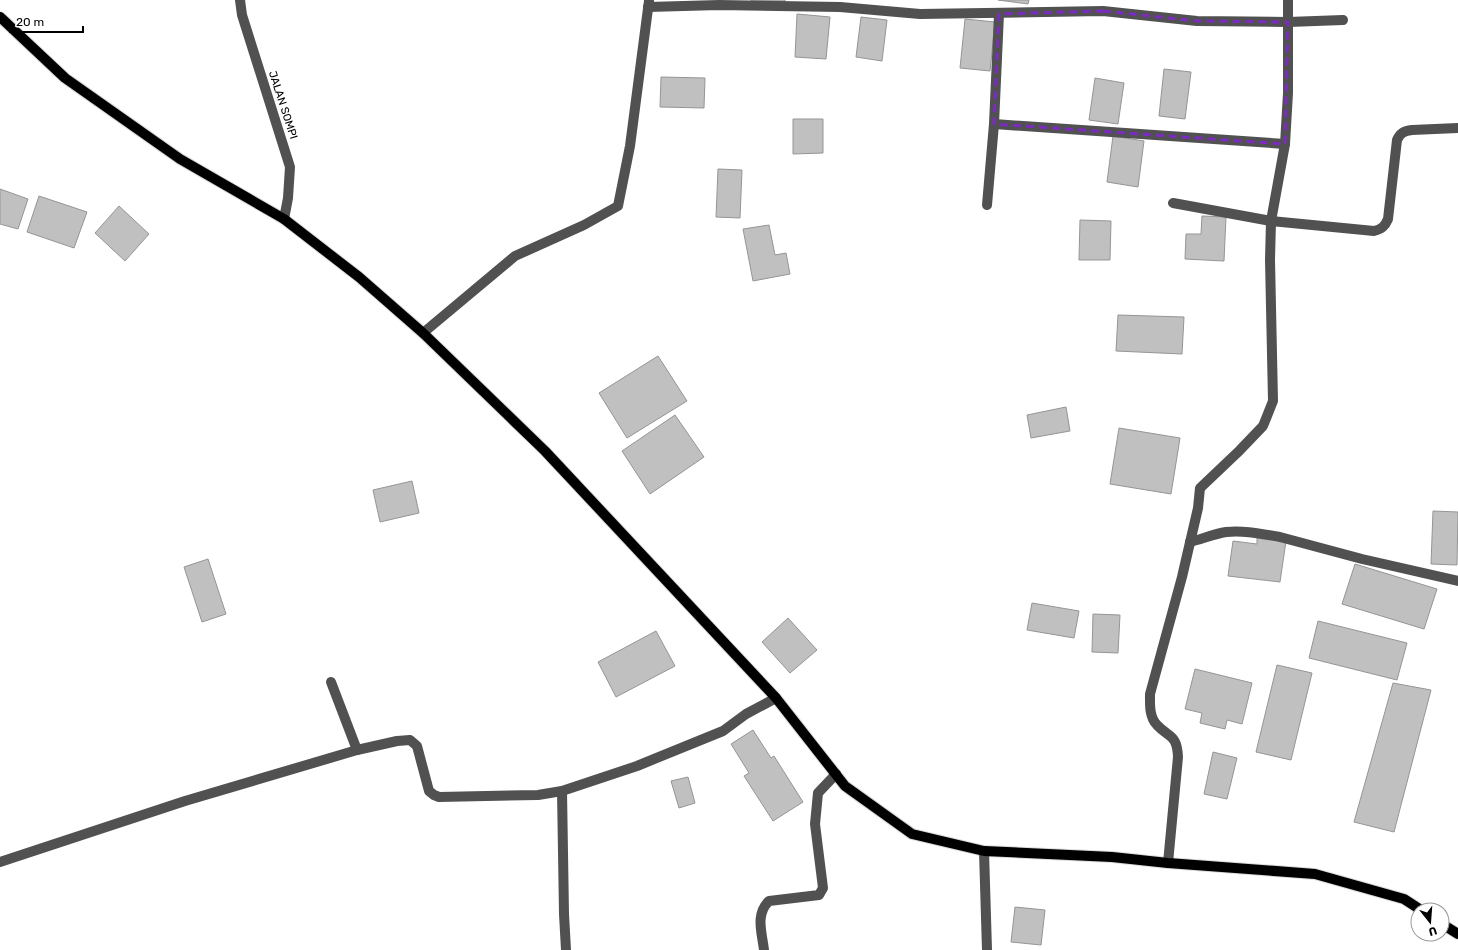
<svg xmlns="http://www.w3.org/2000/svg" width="1458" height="950" font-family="Rubik,sans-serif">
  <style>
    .building { fill: #c0c0c0; stroke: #959595 }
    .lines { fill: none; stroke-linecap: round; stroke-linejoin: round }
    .major-casing { stroke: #dbdbdb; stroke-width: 12 }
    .minor { stroke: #515151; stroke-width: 10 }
    .major { stroke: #000; stroke-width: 10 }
    .marked { fill: none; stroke: #7b2cbf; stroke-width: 3; stroke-dasharray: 8 5; stroke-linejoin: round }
    .labels { text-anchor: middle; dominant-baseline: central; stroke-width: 3; stroke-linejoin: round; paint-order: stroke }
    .street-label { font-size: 11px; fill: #000; stroke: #fff }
  </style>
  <rect width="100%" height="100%" fill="#fff"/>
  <g class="building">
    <rect x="751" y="0" width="34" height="4"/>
    <path d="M998 0H1029L1028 4Z"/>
    <path d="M797 14 830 17 826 59 795 57Z"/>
    <path d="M861 17 887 20 882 61 856 57Z"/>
    <path d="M965 19 995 22 990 71 960 68Z"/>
    <path d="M1164 69 1191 72 1185 119 1159 116Z"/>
    <path d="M661 77 705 78 704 108 660 107Z"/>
    <path d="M1095 78 1124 83 1118 124 1089 120Z"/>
    <path d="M793 119H823V153L793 154Z"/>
    <path d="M1113 136 1144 141 1138 187 1107 182Z"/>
    <path d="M718 169 742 170 740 218 716 217Z"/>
    <path d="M0 189 28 199 18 229 0 224Z"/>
    <path d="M39 196 87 212 74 248 27 232Z"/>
    <path d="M119 206 149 234 125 261 95 233Z"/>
    <path d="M1202 216 1226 217 1224 261 1185 259 1186 234H1201Z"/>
    <path d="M1080 220 1111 221 1110 260H1079Z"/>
    <path d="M769 225 775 255 786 253 790 274 753 281 743 229Z"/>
    <path d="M1118 315 1184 317 1182 354 1116 351Z"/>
    <path d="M658 356 687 401 627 438 599 393Z"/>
    <path d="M1066 407 1070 431 1031 438 1027 415Z"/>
    <path d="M675 415 704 457 650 494 622 451Z"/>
    <path d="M1119 428 1180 438 1171 494 1110 484Z"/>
    <path d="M412 481 419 513 380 522 373 490Z"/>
    <path d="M1433 511 1458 512 1457 565 1431 564Z"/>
    <path d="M1257 537 1286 541 1280 582 1228 576 1233 541 1257 544Z"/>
    <path d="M208 559 226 614 202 622 184 567Z"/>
    <path d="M1355 564 1437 589 1424 629 1342 604Z"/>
    <path d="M1032 603 1079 611 1074 638 1027 630Z"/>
    <path d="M1093 614 1120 615 1118 653 1092 652Z"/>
    <path d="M788 618 817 650 790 673 762 642Z"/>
    <path d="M1318 621 1407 643 1397 680 1309 658Z"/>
    <path d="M656 631 675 666 616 697 598 662Z"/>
    <path d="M1277 665 1312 673 1291 760 1256 752Z"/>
    <path d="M1195 669 1252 683 1242 724 1227 720 1225 729 1200 723 1202 713 1185 709Z"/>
    <path d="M1393 683 1431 690 1394 832 1354 822Z"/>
    <path d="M753 730 771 758 774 756 803 802 773 821 744 776 749 773 731 744Z"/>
    <path d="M1213 752 1237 758 1227 799 1204 794Z"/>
    <path d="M688 777 695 803 679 808 671 781Z"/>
    <path d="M1015 907 1045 910 1041 945 1011 942Z"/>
  </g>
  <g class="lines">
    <defs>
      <g id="major">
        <path d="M0 17 65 78 180 159 284 219 359 277 423 333 545 451 776 698 845 786 912 834 984 851 1112 857 1168 863 1315 874 1404 899 1421 910"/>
        <path d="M1442 924 1458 934"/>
      </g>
    </defs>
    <use href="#major" class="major-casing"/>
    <g class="minor">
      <path d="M240 0 242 15 290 167 288 198 284 219"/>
      <path d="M648 7 719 5 840 7 920 14 1103 11 1197 21 1288 22 1343 20"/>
      <path d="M994 124 1285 144"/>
      <path d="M1173 203 1271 221 1374 231C1382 229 1385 226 1388 219L1397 140C1400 133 1404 131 1412 130L1458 128"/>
      <path d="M987 205 994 124 999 14"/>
      <path d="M423 333 515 256 584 225 618 206 630 146 649 1"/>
      <path d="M1190 542C1202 539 1214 534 1226 532 1244 530 1262 534 1280 537L1362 559 1458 581"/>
      <path d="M331 682 357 750"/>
      <path d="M562 791 564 914 566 950"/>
      <path d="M984 851 987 950"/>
      <path d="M0 862 185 801 357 750 397 741 410 740 417 746 429 791 434 795 439 797 538 795 562 791 637 766 723 731 746 714 776 698"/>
      <path d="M1168 863 1178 757C1177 734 1169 738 1157 725 1149 717 1150 704 1150 694L1182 577 1198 508 1200 488 1240 450 1263 426 1273 401 1270 260 1271 221 1285 144 1288 93V0"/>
      <path d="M764 950C762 933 755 914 769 901L819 895 823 888 815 824 818 793 836 774"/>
    </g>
    <use href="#major" class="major"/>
  </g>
  <path class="marked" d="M1103 11 1197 21 1288 22 1285 144 994 124 999 14Z"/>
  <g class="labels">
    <g class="street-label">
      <text transform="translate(283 105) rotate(72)">JALAN SOMPI</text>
    </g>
  </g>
  <g transform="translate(1430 922) rotate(163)"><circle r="19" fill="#ffffff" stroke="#999999"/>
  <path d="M0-3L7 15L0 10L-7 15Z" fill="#000000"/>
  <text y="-6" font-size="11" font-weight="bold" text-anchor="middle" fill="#000000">U</text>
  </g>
  <path d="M10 26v6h73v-6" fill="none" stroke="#000000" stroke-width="2"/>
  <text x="16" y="26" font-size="12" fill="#000000" stroke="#ffffff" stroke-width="3" paint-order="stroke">20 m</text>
</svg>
